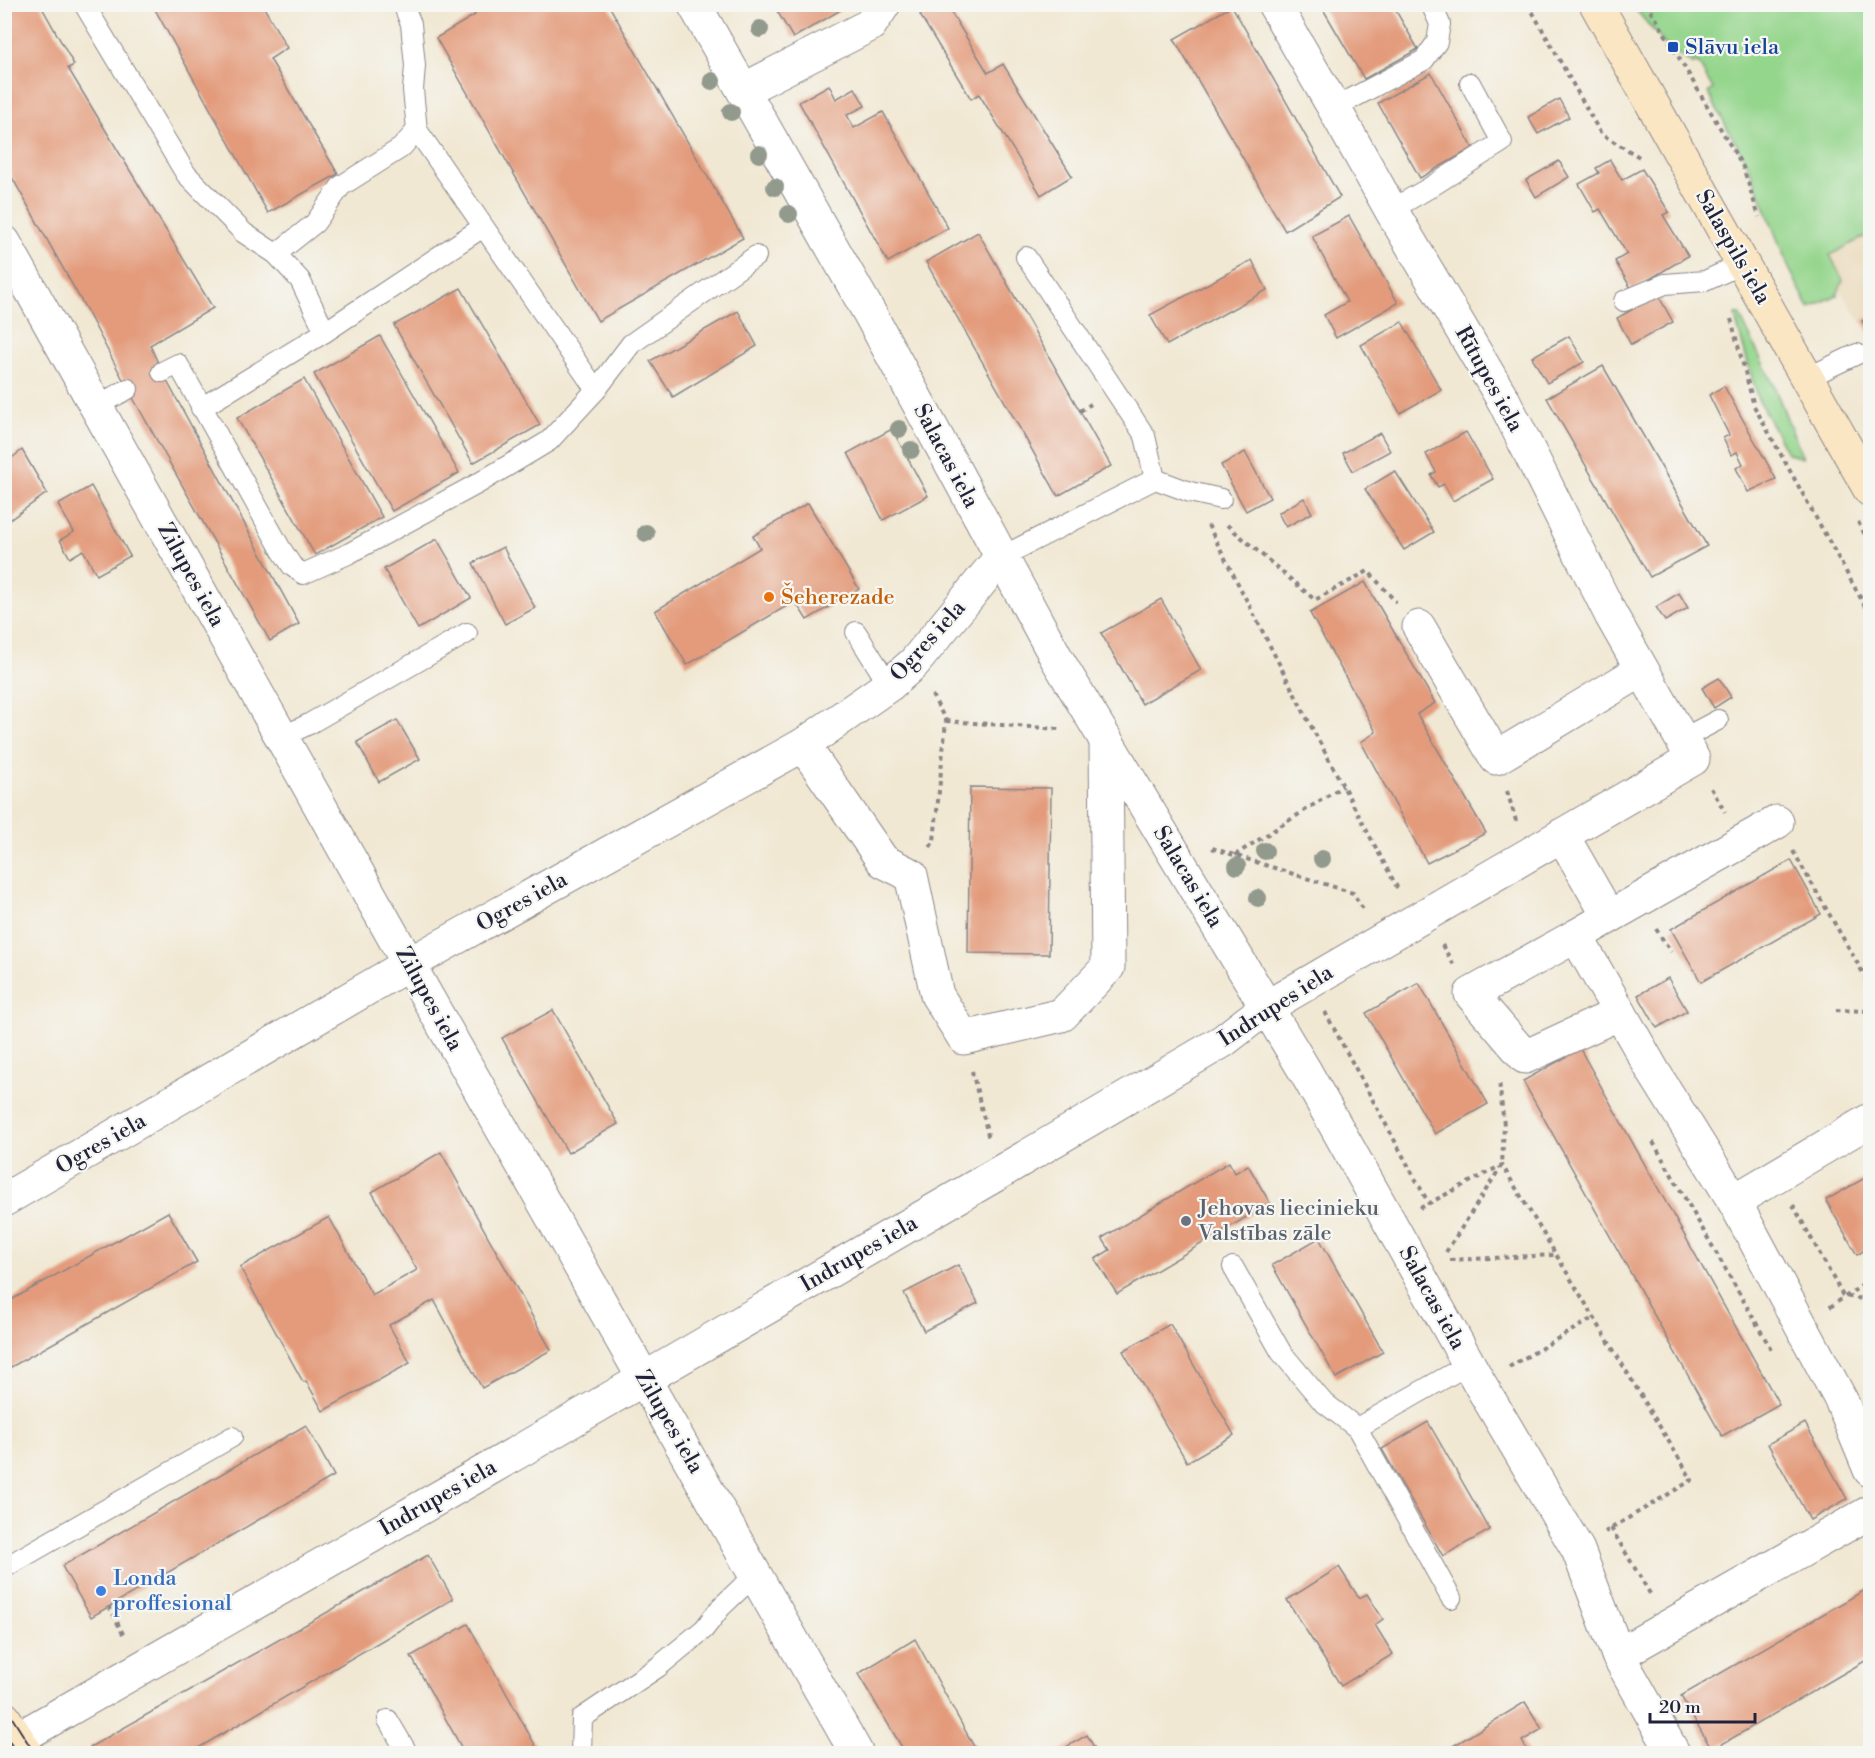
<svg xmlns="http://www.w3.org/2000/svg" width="1875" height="1758" font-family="'Libre Bodoni',serif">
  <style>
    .built { fill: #ead9ba }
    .green { fill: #95d68d; stroke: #5c7c64; stroke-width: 1.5 }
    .building { fill: #e39b7c }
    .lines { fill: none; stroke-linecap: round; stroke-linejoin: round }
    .lane-casing { stroke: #8a8587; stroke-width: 22 }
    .street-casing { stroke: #8a8587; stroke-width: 35 }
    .secondary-casing { stroke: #8a8587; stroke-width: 35 }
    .path { stroke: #8a8587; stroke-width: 4; stroke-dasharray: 4.5 4.5; stroke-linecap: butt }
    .lane { stroke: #fff; stroke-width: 20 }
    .street { stroke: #fff; stroke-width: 33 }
    .secondary { stroke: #fbe6c4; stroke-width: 33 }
    .tram { stroke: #22223b; stroke-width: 1.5 }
    .tree { fill: #92998d }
    .transit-dot { fill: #1a4fb4; stroke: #f6f6f2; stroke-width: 2 }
    .food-dot { fill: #e8710a; stroke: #f6f6f2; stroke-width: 2 }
    .worship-dot { fill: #6b7280; stroke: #f6f6f2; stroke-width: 2 }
    .shop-dot { fill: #3f7fe0; stroke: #f6f6f2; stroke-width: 2 }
    .labels { text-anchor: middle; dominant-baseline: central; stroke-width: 4.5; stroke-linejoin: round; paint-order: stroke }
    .transit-label { font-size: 22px; fill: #164399; stroke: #f6f6f2; text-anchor: start }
    .street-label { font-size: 22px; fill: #22223b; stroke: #f6f6f2 }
    .food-label { font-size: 22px; fill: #c56008; stroke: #f6f6f2; text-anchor: start }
    .worship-label { font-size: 22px; fill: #5b616d; stroke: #f6f6f2; text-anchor: start }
    .shop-label { font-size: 22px; fill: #366cbe; stroke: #f6f6f2; text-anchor: start }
  </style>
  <rect width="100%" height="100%" fill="#f6f6f2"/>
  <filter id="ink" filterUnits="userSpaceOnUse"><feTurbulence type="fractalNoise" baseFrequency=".0167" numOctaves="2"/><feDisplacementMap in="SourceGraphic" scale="12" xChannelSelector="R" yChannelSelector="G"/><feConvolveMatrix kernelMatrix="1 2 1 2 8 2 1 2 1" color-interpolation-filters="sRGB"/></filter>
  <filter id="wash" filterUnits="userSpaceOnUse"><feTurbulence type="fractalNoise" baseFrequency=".008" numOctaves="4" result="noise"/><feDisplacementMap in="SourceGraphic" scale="24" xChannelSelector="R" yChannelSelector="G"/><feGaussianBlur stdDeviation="1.35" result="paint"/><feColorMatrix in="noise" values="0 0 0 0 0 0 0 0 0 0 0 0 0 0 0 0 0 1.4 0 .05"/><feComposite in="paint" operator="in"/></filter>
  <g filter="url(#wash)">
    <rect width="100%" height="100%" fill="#f1e8d3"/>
    <path class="built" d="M1870 214V335L1811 247Z"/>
    <g class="green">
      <path d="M1632 5H1870V234L1830 255 1843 280 1837 295 1809 308 1788 266 1749 167 1708 93 1713 89 1698 63 1692 64 1668 48Z"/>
      <path d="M1739 314 1774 386 1803 458 1787 453 1758 399 1737 324 1735 315Z"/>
    </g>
    <g id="blocks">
      <g class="building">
        <path d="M4 4H40L74 65 68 68 213 308 150 345 162 372 299 624 270 641 128 389 87 311 4 163Z"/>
        <path d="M152 4H262L287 48 270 59 338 174 268 213Z"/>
        <path d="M469 4H608L743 238 598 321 436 38 475 15Z"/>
        <path d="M773 4H841L844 8 793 38Z"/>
        <path d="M937 4H946L988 73 1003 64 1072 176 1041 195 979 94 971 99 920 15Z"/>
        <path d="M1320 4H1392L1418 49 1364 79Z"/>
        <path d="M1232 6 1340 197 1285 231 1174 39Z"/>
        <path d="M1431 73 1473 148 1420 178 1378 103Z"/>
        <path d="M829 85 836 99 855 88 865 106 847 115 854 128 883 112 948 228 888 262 799 102Z"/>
        <path d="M1559 99 1569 117 1538 134 1528 117Z"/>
        <path d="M1610 160 1622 180 1642 169 1669 212 1663 215 1688 256 1632 290 1615 261 1627 254 1600 209 1595 212 1579 184 1599 173 1596 168Z"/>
        <path d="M1559 161 1569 177 1536 197 1526 180Z"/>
        <path d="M1349 216 1398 303 1336 338 1324 315 1347 302 1312 236Z"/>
        <path d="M978 232 1111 466 1058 496 926 262Z"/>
        <path d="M1252 260 1267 290 1167 345 1150 315Z"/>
        <path d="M461 288 540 425 473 463 394 325Z"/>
        <path d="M1658 295 1673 322 1631 345 1617 318Z"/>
        <path d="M738 311 757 346 673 397 650 361Z"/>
        <path d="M1870 316V335L1862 321Z"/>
        <path d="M1402 322 1441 390 1400 413 1361 345Z"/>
        <path d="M380 336 459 473 392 511 314 374Z"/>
        <path d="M1569 336 1584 362 1547 383 1532 357Z"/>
        <path d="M1603 366 1707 546 1650 577 1547 398Z"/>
        <path d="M304 379 382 517 315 555 237 418Z"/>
        <path d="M1724 386 1776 479 1748 492 1736 468 1743 464 1737 452 1731 455 1723 438 1729 435 1709 395Z"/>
        <path d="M892 429 928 496 883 520 848 453Z"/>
        <path d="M1466 432 1493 479 1453 501 1444 484 1438 487 1431 475 1436 472 1426 454Z"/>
        <path d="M1380 433 1390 451 1353 471 1343 453Z"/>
        <path d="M22 450 47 493 4 524V464Z"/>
        <path d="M1245 452 1270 498 1246 511 1221 465Z"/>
        <path d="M1395 471 1434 532 1404 550 1365 489Z"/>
        <path d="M91 486 130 556 97 575 83 550 70 558 60 540 74 532 58 505Z"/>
        <path d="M1304 498 1312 513 1286 527 1278 513Z"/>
        <path d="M808 503 859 589 807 620 795 601 687 665 655 611 760 548 753 536Z"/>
        <path d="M437 539 471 598 418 629 384 569Z"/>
        <path d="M503 547 535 608 505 624 473 563Z"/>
        <path d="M1365 582 1435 703 1417 714 1486 833 1427 863 1361 742 1376 732 1310 613Z"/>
        <path d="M1679 593 1688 608 1665 621 1656 607Z"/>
        <path d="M1161 599 1201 670 1142 704 1101 633Z"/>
        <path d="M1719 678 1731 697 1714 708 1702 688Z"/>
        <path d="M397 720 420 759 379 782 357 742Z"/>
        <path d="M970 787 1051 788 1049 954 968 953Z"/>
        <path d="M1791 860 1821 914 1701 982 1671 929Z"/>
        <path d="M1668 978 1687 1011 1657 1028 1638 995Z"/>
        <path d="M1419 983 1488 1104 1435 1134 1366 1013Z"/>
        <path d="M553 1010 618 1124 568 1153 502 1038Z"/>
        <path d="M1580 1049 1779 1404 1722 1436 1523 1081Z"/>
        <path d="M441 1152 551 1350 482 1388 434 1300 389 1325 410 1363 323 1411 306 1381 304 1382 302 1380 240 1267 329 1217 372 1295 417 1270 372 1192Z"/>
        <path d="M1229 1162 1235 1173 1248 1165 1270 1203 1117 1294 1095 1259 1110 1250 1102 1238Z"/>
        <path d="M1870 1175V1247L1857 1255 1826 1200Z"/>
        <path d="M168 1212 197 1262 4 1371V1304Z"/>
        <path d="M1319 1238 1383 1352 1336 1378 1272 1265Z"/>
        <path d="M958 1265 978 1303 924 1331 904 1293Z"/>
        <path d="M1170 1324 1234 1435 1187 1462 1123 1351Z"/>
        <path d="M1428 1422 1490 1530 1443 1556 1382 1449Z"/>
        <path d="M1805 1423 1847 1499 1810 1520 1768 1444Z"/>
        <path d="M306 1425 334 1476 91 1617 62 1566Z"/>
        <path d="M428 1555 453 1599 188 1754H94L90 1747Z"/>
        <path d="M1339 1567 1359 1598 1367 1594 1383 1619 1375 1625 1393 1654 1341 1686 1287 1600Z"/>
        <path d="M1870 1587V1658L1712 1750 1681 1696Z"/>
        <path d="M468 1624 540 1754H465L411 1656Z"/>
        <path d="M915 1639 978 1754H906L858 1674Z"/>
        <path d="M1525 1702 1542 1729 1522 1741 1529 1754H1440Z"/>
        <path d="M1087 1735 1098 1754H1054Z"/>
      </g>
    </g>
  </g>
  <g filter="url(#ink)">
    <use href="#blocks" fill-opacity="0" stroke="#8a8587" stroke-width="1.5"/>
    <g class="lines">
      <defs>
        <g id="lane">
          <path d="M84 4 186 174 244 233 276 254 300 280 325 332"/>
          <path d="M403 4 411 24 415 66 413 90 417 130 596 390"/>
          <path d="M1334 108 1424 60 1437 42 1440 24 1431 4"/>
          <path d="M1391 210 1429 188 1502 142 1470 83"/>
          <path d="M276 254 315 223 341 186 401 148 417 130"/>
          <path d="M1624 301 1665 284 1705 281 1742 264"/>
          <path d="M162 372 178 364 281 549 292 566 303 574 348 554 479 483 549 441 596 390 631 344 756 256"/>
          <path d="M1807 378 1857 354"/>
          <path d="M96 406 128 389"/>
          <path d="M201 408 325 332 483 227"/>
          <path d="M1155 479 1190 492 1221 499"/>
          <path d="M1001 557 1155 479 1145 436 1026 257"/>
          <path d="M856 632 889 685"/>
          <path d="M282 737 309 724 467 633"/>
          <path d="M1682 739 1718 720"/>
          <path d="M1233 1267 1281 1352 1322 1401 1357 1428"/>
          <path d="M4 1568 232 1437"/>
          <path d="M1451 1598 1357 1428 1469 1364"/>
          <path d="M388 1720 408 1754"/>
          <path d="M581 1754 582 1718 658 1667 704 1629 721 1607 741 1588 756 1577"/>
        </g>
        <g id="street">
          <path d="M694 4 870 314 1057 659 1305 1071 1480 1384 1578 1550 1618 1655 1674 1754"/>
          <path d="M743 90 870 25 884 4"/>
          <path d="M4 242 426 995 857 1754"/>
          <path d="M1419 627 1496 758 1642 670"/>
          <path d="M803 745 883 861 911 875 937 995 964 1038 1062 1015 1108 967 1106 741"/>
          <path d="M1562 835 1609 917 1576 936 1653 1071 1734 1201 1841 1400 1870 1470"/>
          <path d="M1609 917 1777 822"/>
          <path d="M1576 936 1471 994 1525 1057 1620 1013"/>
          <path d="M4 1200 409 964 803 745 889 685 914 663 1001 557"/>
          <path d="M1734 1201 1870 1120"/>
          <path d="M1618 1655 1870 1512"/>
          <path d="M17 1739 487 1470 997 1174 1223 1041 1267 1007 1693 759 1611 615 1504 401 1391 210 1334 108 1274 4"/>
        </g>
        <g id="secondary">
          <path d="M1596 4 1870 490"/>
          <path d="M4 1718 27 1754"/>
        </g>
      </defs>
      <use href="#lane" class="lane-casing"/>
      <use href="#street" class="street-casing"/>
      <use href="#secondary" class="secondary-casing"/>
      <g class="path">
        <path d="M1528 4 1601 134 1641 158"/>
        <path d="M1644 4 1654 15 1743 167 1759 217"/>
        <path d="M1731 319 1754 406 1870 615"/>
        <path d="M1080 411 1091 404"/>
        <path d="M1858 522 1870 544"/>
        <path d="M1208 525 1310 724 1399 891"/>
        <path d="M1227 525 1315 600 1368 571 1396 602"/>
        <path d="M946 721 1059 729"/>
        <path d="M1711 788 1725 812"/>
        <path d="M1507 791 1517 824"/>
        <path d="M930 847 934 841 946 721 932 695"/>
        <path d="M1212 848 1353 893 1364 911"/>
        <path d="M1793 851 1870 985"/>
        <path d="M1235 855 1343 786"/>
        <path d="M1656 929 1671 952"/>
        <path d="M1442 945 1454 965"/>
        <path d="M1836 1010 1870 1011"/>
        <path d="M1325 1012 1429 1204"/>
        <path d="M972 1071 989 1139"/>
        <path d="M1653 1142 1771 1349"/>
        <path d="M1793 1205 1843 1296 1870 1300"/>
        <path d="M1420 1208 1502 1165 1692 1480 1605 1532"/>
        <path d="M1446 1252 1502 1165 1504 1125 1499 1081"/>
        <path d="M1450 1260 1555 1255"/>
        <path d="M1830 1307 1870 1280"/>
        <path d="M1509 1367 1593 1318"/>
        <path d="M1611 1528 1652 1597"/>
        <path d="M109 1606 125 1638"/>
        <path d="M1866 1754 1870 1747"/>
      </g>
      <use href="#lane" class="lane"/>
      <use href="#street" class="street"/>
      <use href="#secondary" class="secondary"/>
      <g class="tram">
        <path d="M4 1705 35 1754"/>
        <path d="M4 1733 17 1754"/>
      </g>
    </g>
    <g class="tree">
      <circle cx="760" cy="29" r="9"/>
      <circle cx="712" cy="81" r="9"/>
      <circle cx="731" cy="112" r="9"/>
      <circle cx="759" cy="154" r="9"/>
      <circle cx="775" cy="187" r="9"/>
      <circle cx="789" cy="214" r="9"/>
      <circle cx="899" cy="429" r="9"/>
      <circle cx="911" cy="450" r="9"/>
      <circle cx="646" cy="533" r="9"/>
      <circle cx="1265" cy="851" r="9"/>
      <circle cx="1322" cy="859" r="9"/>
      <circle cx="1237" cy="866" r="9"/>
      <circle cx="1258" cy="898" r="9"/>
    </g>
  </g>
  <rect class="transit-dot" x="1667" y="41" width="12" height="12" rx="3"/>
  <circle class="food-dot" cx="769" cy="597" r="6"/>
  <circle class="worship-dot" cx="1186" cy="1221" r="6"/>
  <circle class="shop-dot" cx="101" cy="1591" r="6"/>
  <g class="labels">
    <g class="transit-label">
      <text x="1685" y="47">Slāvu iela</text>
    </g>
    <g class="street-label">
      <text transform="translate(1733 247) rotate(60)">Salaspils iela</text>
      <text transform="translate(1489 379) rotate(61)">Rītupes iela</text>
      <text transform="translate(946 456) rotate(62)">Salacas iela</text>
      <text transform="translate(191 575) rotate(61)">Zilupes iela</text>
      <text transform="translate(928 641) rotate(-48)">Ogres iela</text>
      <text transform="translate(1188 877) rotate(59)">Salacas iela</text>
      <text transform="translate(522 902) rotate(-29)">Ogres iela</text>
      <text transform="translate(429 999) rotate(61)">Zilupes iela</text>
      <text transform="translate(1276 1006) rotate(-33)">Indrupes iela</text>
      <text transform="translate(101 1144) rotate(-30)">Ogres iela</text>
      <text transform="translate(859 1254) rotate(-30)">Indrupes iela</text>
      <text transform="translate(1432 1298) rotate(61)">Salacas iela</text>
      <text transform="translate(669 1422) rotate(60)">Zilupes iela</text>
      <text transform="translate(438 1498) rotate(-30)">Indrupes iela</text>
    </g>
    <g class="food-label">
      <text x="781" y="597">Šeherezade</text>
    </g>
    <g class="worship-label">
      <text x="1198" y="1208">Jehovas liecinieku<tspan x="1198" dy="25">Valstības zāle</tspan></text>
    </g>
    <g class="shop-label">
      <text x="113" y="1578">Londa<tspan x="113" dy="25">proffesional</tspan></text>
    </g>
  </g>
  <rect width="1875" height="1758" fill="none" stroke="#f6f6f2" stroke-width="24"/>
  <path d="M1650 1713v9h105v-9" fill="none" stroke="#22223b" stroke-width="3"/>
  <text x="1659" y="1713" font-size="18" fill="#22223b" stroke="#f6f6f2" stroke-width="4.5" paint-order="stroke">20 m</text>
</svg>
